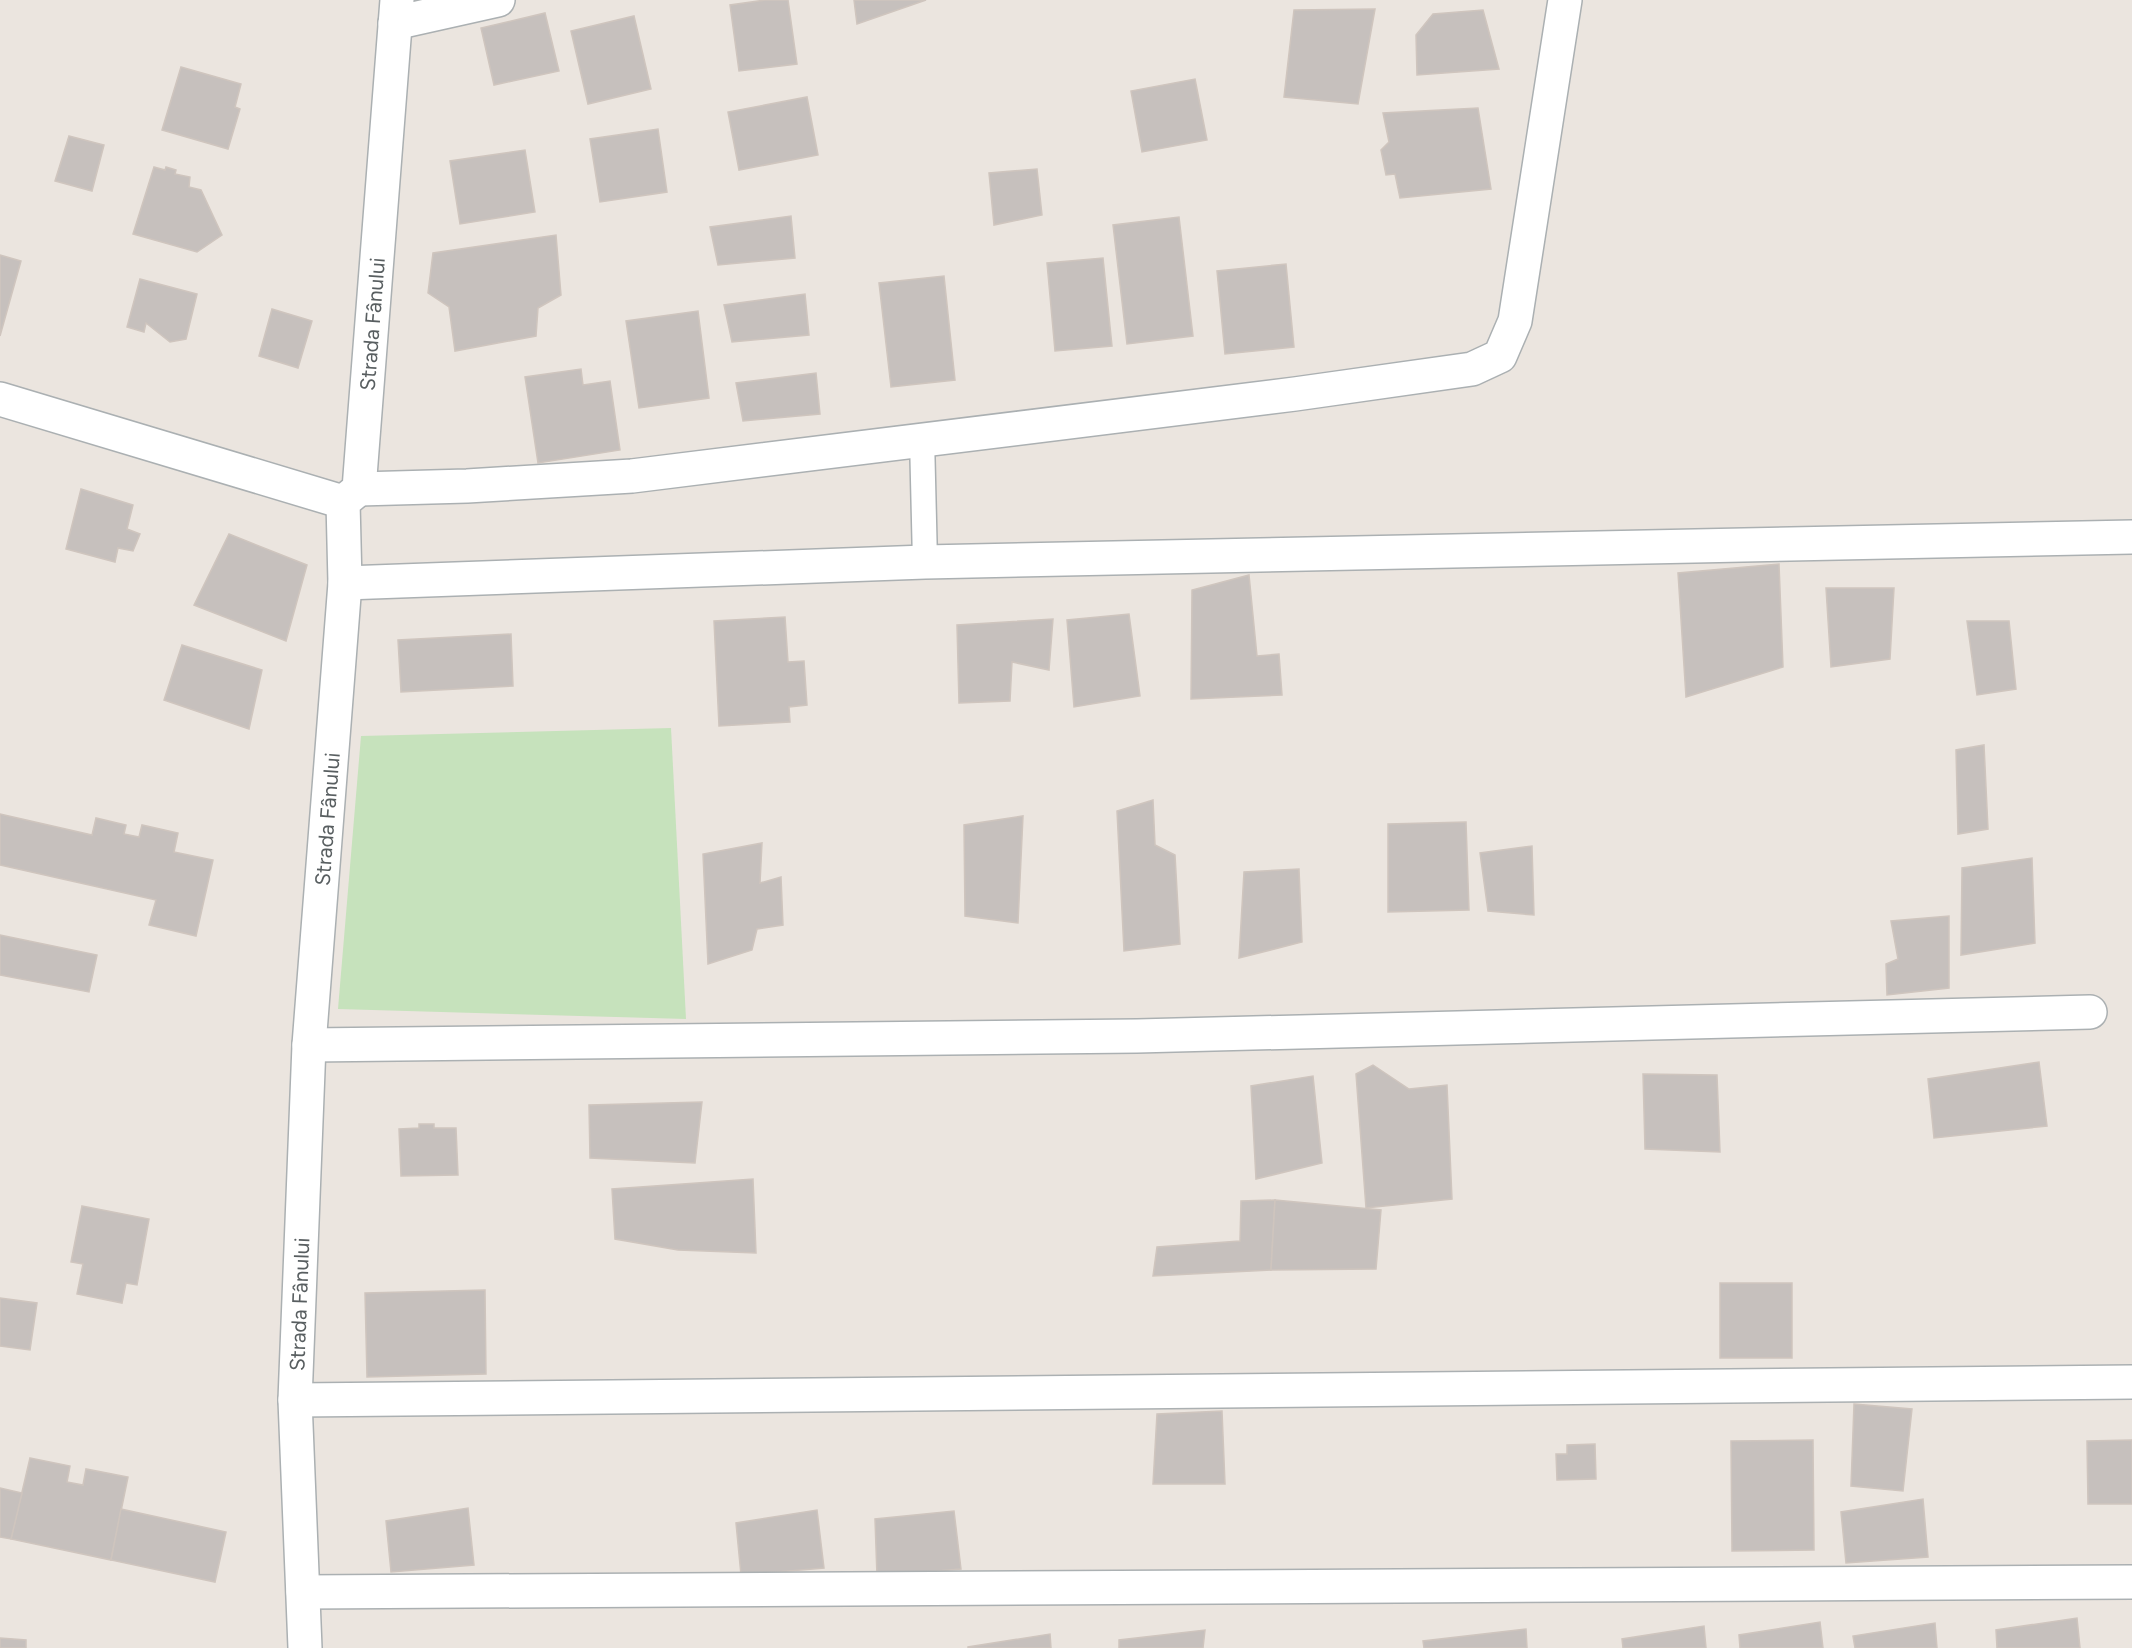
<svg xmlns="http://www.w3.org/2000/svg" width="2132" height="1648" font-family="Figtree,sans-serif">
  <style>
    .green { fill: #c6e2bc }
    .building { fill: #c6c0bd; stroke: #cfc5be; stroke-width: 1.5 }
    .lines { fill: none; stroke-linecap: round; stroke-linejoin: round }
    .service-casing { stroke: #abb0b2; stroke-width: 27 }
    .minor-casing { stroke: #abb0b2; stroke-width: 36 }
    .service { stroke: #fff; stroke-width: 24 }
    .minor { stroke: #fff; stroke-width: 33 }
    .labels { text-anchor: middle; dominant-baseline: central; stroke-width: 5; stroke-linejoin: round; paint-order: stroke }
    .street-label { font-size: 21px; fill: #585e60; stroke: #fff }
  </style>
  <rect width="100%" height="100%" fill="#ebe5df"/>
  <path class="green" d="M671 728 686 1019 338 1009 361 736Z"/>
  <g class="building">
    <path d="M765 0H788L797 64 739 71 730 5Z"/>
    <path d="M854 0H926L857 24Z"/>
    <path d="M1375 9 1358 104 1284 97 1294 10Z"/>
    <path d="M1483 10 1499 69 1417 75 1416 35 1433 14Z"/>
    <path d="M545 13 559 71 494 85 481 28Z"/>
    <path d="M634 16 651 89 588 104 571 31Z"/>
    <path d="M181 67 241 84 235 107 240 109 228 149 162 130Z"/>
    <path d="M1195 79 1207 140 1142 152 1131 91Z"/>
    <path d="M807 97 818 155 739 170 728 112Z"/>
    <path d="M1478 108 1491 189 1400 198 1395 174 1386 175 1381 150 1389 142 1383 113Z"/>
    <path d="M658 129 667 192 600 202 590 139Z"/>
    <path d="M69 136 104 145 92 191 55 181Z"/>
    <path d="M525 150 535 212 460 224 450 161Z"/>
    <path d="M154 167 165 170 166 167 176 170 175 174 190 177 189 187 201 190 222 235 197 252 133 234Z"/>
    <path d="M1037 169 1042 215 994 225 989 173Z"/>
    <path d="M791 216 795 258 718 265 710 227Z"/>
    <path d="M1179 217 1193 336 1127 344 1113 225Z"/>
    <path d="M556 235 561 295 538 308 536 336 455 351 449 307 428 293 433 253Z"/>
    <path d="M0 255 21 261 0 336Z"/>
    <path d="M1103 258 1112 346 1055 351 1047 263Z"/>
    <path d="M1286 264 1294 347 1225 354 1217 271Z"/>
    <path d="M944 276 955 380 891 387 879 283Z"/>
    <path d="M140 279 197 294 186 339 170 342 146 323 144 332 127 327Z"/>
    <path d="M805 294 809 335 732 342 724 305Z"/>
    <path d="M272 309 312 321 298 368 259 356Z"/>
    <path d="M698 311 709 398 639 408 626 321Z"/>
    <path d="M581 369 583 385 610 381 620 450 538 463 525 377Z"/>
    <path d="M816 373 820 414 743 421 736 383Z"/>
    <path d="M81 489 133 505 127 529 140 534 133 551 118 548 115 562 66 549Z"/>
    <path d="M229 534 307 565 286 641 194 605Z"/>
    <path d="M1779 564 1783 667 1686 697 1678 573Z"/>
    <path d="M1249 575 1257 656 1279 654 1282 695 1191 699 1192 590Z"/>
    <path d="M1826 588H1894L1890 659 1831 667Z"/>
    <path d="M1129 614 1140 696 1074 707 1067 620Z"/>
    <path d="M785 617 788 662 804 661 807 705 789 707 790 722 719 726 714 621Z"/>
    <path d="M1053 619 1049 670 1012 662 1010 701 959 703 957 625Z"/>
    <path d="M1967 621H2009L2016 689 1977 695Z"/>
    <path d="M511 634 513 686 401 692 398 640Z"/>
    <path d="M182 645 262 670 249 729 164 700Z"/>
    <path d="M1984 745 1988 829 1958 834 1956 750Z"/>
    <path d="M1153 800 1155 845 1175 855 1180 944 1124 951 1117 811Z"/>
    <path d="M0 814 92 835 96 818 126 825 124 834 139 837 142 825 178 833 174 852 213 860 196 936 149 925 156 900 0 865Z"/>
    <path d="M1023 816 1018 923 965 916 964 825Z"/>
    <path d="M1466 822 1469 910 1388 912V824Z"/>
    <path d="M762 843 760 883 781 877 783 925 757 929 752 950 708 964 703 854Z"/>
    <path d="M1532 846 1534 915 1488 911 1480 853Z"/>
    <path d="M2032 858 2035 943 1961 955 1962 868Z"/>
    <path d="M1299 869 1302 942 1239 958 1244 872Z"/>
    <path d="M1949 916V988L1887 995 1886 964 1898 959 1891 921Z"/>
    <path d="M0 935 97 955 89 992 0 975Z"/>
    <path d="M2039 1062 2047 1126 1934 1138 1928 1079Z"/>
    <path d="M1373 1065 1409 1089 1447 1085 1452 1199 1366 1208 1356 1074Z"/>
    <path d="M1643 1074 1717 1075 1720 1152 1645 1149Z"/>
    <path d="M1313 1076 1322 1163 1256 1179 1251 1086Z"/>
    <path d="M702 1102 695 1163 590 1158 589 1105Z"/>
    <path d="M419 1124H434V1128H456L458 1175 401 1176 399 1129 419 1128Z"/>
    <path d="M753 1179 756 1253 678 1250 615 1239 612 1189Z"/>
    <path d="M1275 1200 1271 1270 1153 1276 1157 1247 1240 1241 1241 1201Z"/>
    <path d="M1275 1200 1381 1210 1376 1269 1271 1270Z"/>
    <path d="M82 1206 149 1219 137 1285 126 1283 122 1303 77 1294 83 1264 71 1262Z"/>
    <rect x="1720" y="1283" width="72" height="75"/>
    <path d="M485 1290 486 1374 367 1377 365 1293Z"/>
    <path d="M0 1298 37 1303 30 1350 0 1346Z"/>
    <path d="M1854 1404 1912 1409 1903 1491 1851 1486Z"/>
    <path d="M1222 1411 1225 1484H1153L1157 1414Z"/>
    <path d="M1813 1440 1814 1550 1732 1551 1731 1441Z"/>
    <path d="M2132 1440V1504H2088L2087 1441Z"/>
    <path d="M1595 1444 1596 1479 1557 1480 1556 1454H1567V1445Z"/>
    <path d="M30 1458 70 1466 67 1482 83 1485 86 1469 128 1477 111 1560 11 1539Z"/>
    <path d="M0 1488 22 1493 11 1539 0 1537Z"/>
    <path d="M1923 1499 1928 1557 1846 1563 1841 1512Z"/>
    <path d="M468 1508 474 1565 391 1572 386 1521Z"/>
    <path d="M121 1509 226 1532 215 1582 111 1560Z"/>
    <path d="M817 1510 824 1568 741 1575 736 1523Z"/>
    <path d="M954 1511 961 1569 877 1576 875 1519Z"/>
    <path d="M2077 1618 2080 1648H1997L1996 1630Z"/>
    <path d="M1820 1622 1823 1648H1740L1739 1635Z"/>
    <path d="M1935 1623 1937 1648H1855L1853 1636Z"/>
    <path d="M1704 1626 1706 1648H1623L1622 1639Z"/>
    <path d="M1526 1629 1527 1648H1424L1423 1641Z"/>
    <path d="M1205 1630 1203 1648H1119V1640Z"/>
    <path d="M1050 1634 1051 1648H968V1647Z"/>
    <path d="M0 1638 26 1640V1648H0Z"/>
  </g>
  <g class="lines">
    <defs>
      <path id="service" d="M922 438 925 562"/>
      <g id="minor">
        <path d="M395 23 498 0"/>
        <path d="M0 399 343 502"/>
        <path d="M359 489 467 486 632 476 1295 394 1472 369 1500 356 1515 321 1565 0"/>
        <path d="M345 583 925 562 2132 537"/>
        <path d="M309 1045 1137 1036 2090 1012"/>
        <path d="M295 1400 2132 1382"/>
        <path d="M303 1592 2132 1582"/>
        <path id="s1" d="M305 1648 295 1400 309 1045 345 583 343 502 359 489 397 0"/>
      </g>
    </defs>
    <use href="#service" class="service-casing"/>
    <use href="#minor" class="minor-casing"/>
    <use href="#service" class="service"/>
    <use href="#minor" class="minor"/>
  </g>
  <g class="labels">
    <g class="street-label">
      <text stroke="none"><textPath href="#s1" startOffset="1334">Strada Fânului</textPath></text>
      <text stroke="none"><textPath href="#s1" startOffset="830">Strada Fânului</textPath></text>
      <text stroke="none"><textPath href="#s1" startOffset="344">Strada Fânului</textPath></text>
    </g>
  </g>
</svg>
